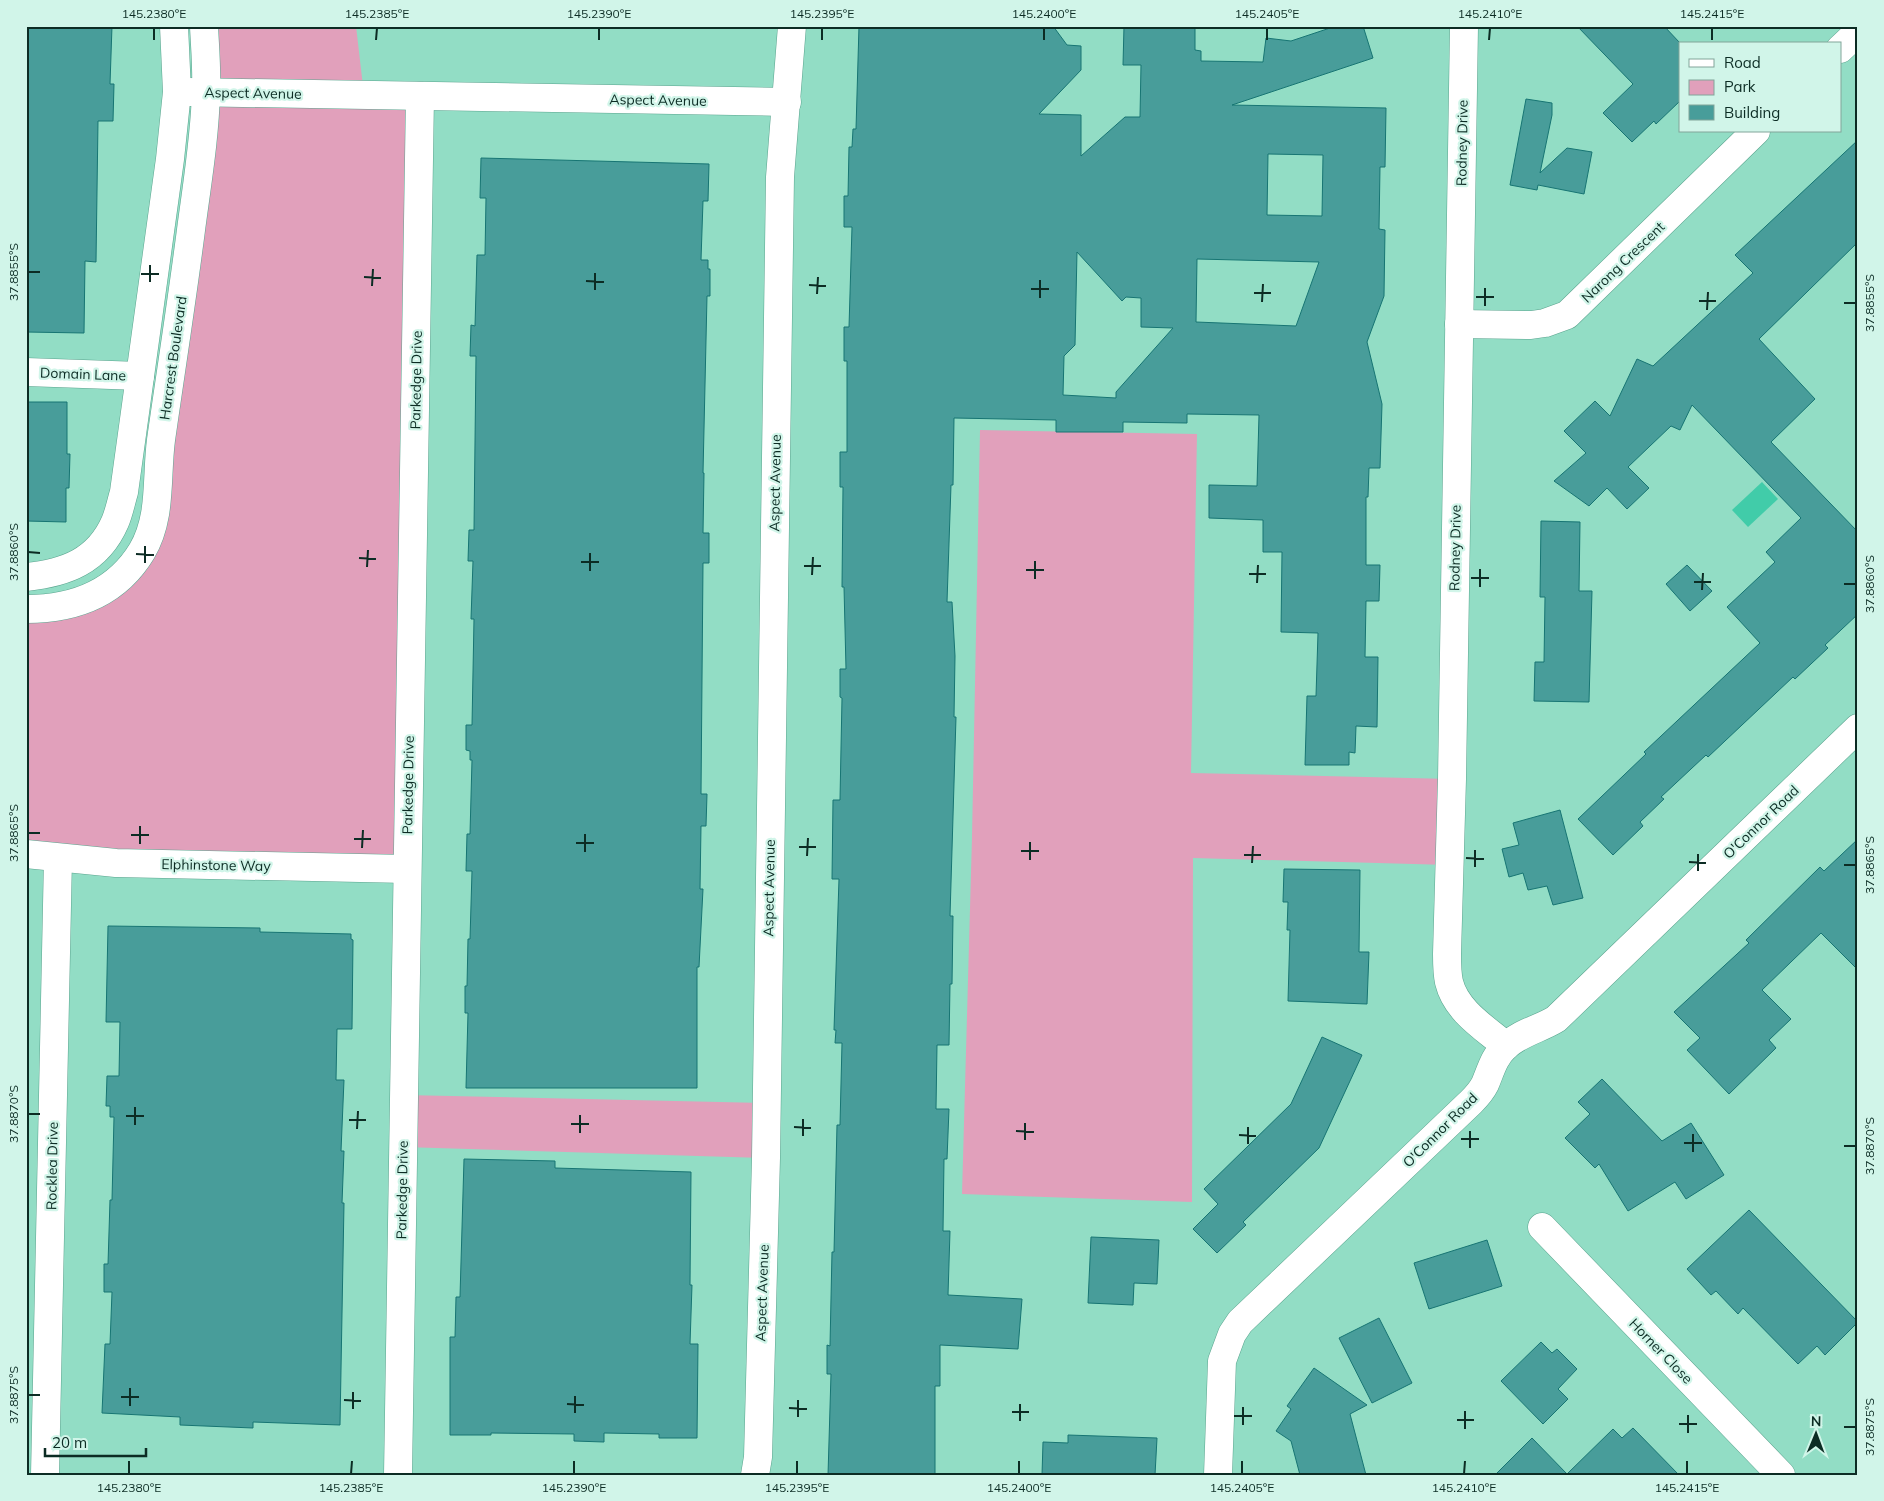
<svg xmlns="http://www.w3.org/2000/svg" width="1884" height="1501" font-family="Mulish,sans-serif">
  <style>
    .green { fill: #e1a0bb }
    .water { fill: #41cca9 }
    .building { fill: #489d9a; stroke: #177573; fill-rule: evenodd }
    .lines { fill: none; stroke-linecap: round; stroke-linejoin: round }
    .street-casing { stroke: #5aa48e; stroke-width: 29 }
    .street { stroke: #fff; stroke-width: 28 }
    .ticks { fill: none; stroke: #0c2c24; stroke-width: 2 }
    .labels { text-anchor: middle; dominant-baseline: central; stroke-width: 4.5; stroke-linejoin: round; paint-order: stroke }
    .street-label { font-size: 14px; fill: #0c2c24; stroke: #d1f5e9 }
    .neatline { fill: none; stroke: #0c2c24; stroke-width: 2 }
    .ticks-label { font-size: 12px; text-anchor: middle; fill: #0c2c24 }
  </style>
  <rect width="100%" height="100%" fill="#92ddc5"/>
  <g class="green">
    <path d="M204 26H356L364 95 420 96 407 869 26 854V609H49L136 560Z"/>
    <path d="M980 430 1197 434 1191 773 1452 779 1449 865 1193 858 1192 1202 962 1194 972 837Z"/>
    <path d="M404 1095 766 1103V1158L403 1147Z"/>
  </g>
  <path class="water" d="M1762 482 1778 499 1748 527 1732 510Z"/>
  <g class="building">
    <path d="M26 26H112L110 84H114L113 121H98L96 262 85 261 84 333 26 332Z"/>
    <path d="M859 26H1053L1067 45 1081 46V70L1039 114 1081 115V156L1125 117H1140L1141 65H1123L1124 26H1195V50L1201 51V61L1263 62 1266 38 1291 41 1336 26H1363L1373 58 1232 105 1386 108 1385 167H1380L1379 229 1385 230 1384 296 1367 342 1382 404 1380 468H1369L1368 497H1366V565H1380L1379 601H1366L1365 657H1378L1377 727 1356 726 1355 753 1349 752V765H1305L1307 696H1316L1318 633 1281 632 1282 552H1263V520L1209 518V485L1257 486 1259 415 1187 414V423L1123 422V432H1056V420L954 418 953 485H951L947 602H952L955 656 954 717H956L950 916H953L952 984H950L949 1045H937L936 1109H949L947 1159H944L943 1231H950L948 1295 1022 1299 1018 1349 940 1345V1386H935V1475H828L831 1374H827V1345L830 1346 832 1252H834L837 1125H840L842 1043H835L836 1030H834L839 879H832L833 800H840L842 698 840 697V669H846L844 587H842L843 487H840V452H847V361H844V327H849L852 227H844V196H848L849 147H852L853 129H856ZM1268 154 1323 155 1322 216 1267 215ZM1077 252 1122 301 1126 297 1141 298V327L1173 328 1116 392V398L1063 395 1064 356 1075 345ZM1197 259 1319 262 1296 326 1196 322Z"/>
    <path d="M1577 26H1664L1680 43V101L1656 124 1654 121 1632 142 1603 113 1633 84Z"/>
    <path d="M1526 99 1552 103V115L1540 173 1567 148 1592 152 1584 194 1538 185 1537 190 1510 185Z"/>
    <path d="M1858 140V242L1759 339 1815 399 1771 442 1858 532V614L1825 645 1828 648 1795 679 1793 677 1708 757 1706 755 1661 797 1664 799 1640 822 1643 826 1613 855 1578 819 1646 754 1644 752 1760 643 1727 607 1775 562 1766 552 1801 518 1692 405 1680 430 1671 426 1628 467 1649 488 1627 509 1607 488 1589 506 1554 481 1586 453 1564 431 1595 401 1610 416 1637 359 1653 366 1753 273 1735 255Z"/>
    <path d="M481 158 709 164 708 201H703L701 260H708V269H710V296H707L703 473H704L703 533H709V563H703L701 794H707L706 826H701L700 889H703L699 967H697V1088H466L468 1013H465V986H467L468 939H470L472 871H466L467 834H470L472 760H470V751L466 750V725H472L474 619H471L473 561H468L469 530H474L476 356H470L471 325 475 326 477 255H485L486 198H480Z"/>
    <path d="M26 402H67V454H70L69 488H66V522L26 521Z"/>
    <path d="M1541 521 1580 522 1579 591H1592L1589 702 1534 701 1535 662H1544L1545 597H1540Z"/>
    <path d="M1687 565 1712 591 1690 611 1666 584Z"/>
    <path d="M1560 810 1583 898 1553 905 1547 886 1528 890 1523 873 1509 877 1502 849 1519 845 1513 823Z"/>
    <path d="M1858 839V970L1821 933 1762 990 1791 1019 1769 1040 1776 1048 1729 1094 1687 1050 1700 1038 1674 1012 1749 943 1746 940 1820 867 1824 871Z"/>
    <path d="M1284 869 1360 870 1359 952H1369L1367 1004 1288 1001 1290 930H1287L1288 902H1283Z"/>
    <path d="M108 926 260 928V932L351 934V939L353 940 352 1029H337L336 1080H344L341 1151H344L342 1203H344L340 1425 253 1422V1428L180 1425V1417L102 1413 105 1344H110L112 1292H104V1264H108L110 1200H112L114 1117H110V1106H106L107 1076H119L120 1022H106Z"/>
    <path d="M1322 1037 1362 1055 1319 1148 1243 1222 1246 1225 1217 1253 1193 1229 1218 1204 1204 1189 1291 1104Z"/>
    <path d="M1602 1079 1662 1141 1691 1123 1724 1175 1686 1199 1675 1182 1628 1211 1599 1164 1595 1168 1565 1138 1590 1114 1578 1102Z"/>
    <path d="M464 1159 555 1161V1168L691 1172 690 1285H692L690 1344H698L697 1438H659V1434L604 1433V1442L574 1441V1434L491 1433V1435H450V1337H455L456 1297H460Z"/>
    <path d="M1749 1210 1858 1322 1825 1355 1817 1346 1798 1364 1743 1308 1738 1314 1716 1291 1711 1295 1687 1269Z"/>
    <path d="M1091 1237 1159 1240 1157 1284 1134 1283 1133 1305 1088 1303Z"/>
    <path d="M1487 1240 1502 1286 1429 1309 1414 1263Z"/>
    <path d="M1379 1318 1412 1383 1372 1403 1339 1338Z"/>
    <path d="M1541 1342 1552 1353 1557 1349 1577 1369 1558 1389 1568 1399 1543 1424 1501 1381Z"/>
    <path d="M1314 1368 1367 1405 1350 1414 1366 1475H1300L1291 1441 1276 1431 1291 1409 1287 1406Z"/>
    <path d="M1633 1428 1679 1475H1495L1532 1438 1567 1474 1613 1429 1622 1438Z"/>
    <path d="M1068 1435 1157 1438 1155 1475H1042L1043 1442 1068 1443Z"/>
  </g>
  <g class="lines">
    <defs>
      <g id="street">
        <path d="M1464 26 1452 779 1447 954C1447 963 1447 973 1449 982 1456 1011 1485 1028 1506 1046"/>
        <path d="M1840 49 1858 32"/>
        <path d="M188 92 787 102"/>
        <path d="M1459 324 1531 325 1545 323 1567 315 1756 131"/>
        <path d="M26 372 140 376"/>
        <path d="M26 577C66 573 98 561 115 522 119 513 121 502 124 492L170 159 177 92 174 26"/>
        <path d="M26 609C74 609 116 594 142 551 162 517 156 478 161 440 171 370 182 300 191 230 197 184 205 137 206 91 207 69 205 48 204 26"/>
        <path d="M26 854 116 863 407 869"/>
        <path d="M1542 1227 1781 1475"/>
        <path d="M45 1475 58 858"/>
        <path d="M398 1475 420 96"/>
        <path d="M755 1475 758 1457 766 1158 780 177 792 26"/>
        <path d="M1218 1475 1222 1361 1232 1334 1240 1322 1471 1102C1476 1097 1482 1090 1485 1084 1491 1070 1494 1057 1505 1047 1519 1033 1540 1029 1556 1019L1858 728"/>
      </g>
    </defs>
    <use href="#street" class="street-casing"/>
    <use href="#street" class="street"/>
  </g>
  <path class="ticks" d="M154 40V28M376 40 377 28M599 40V28M822 40V28M1044 40V28M1267 40V28M1489 40 1490 28M1712 40V28M28 272H40M141 274H159M364 277 381 278M586 281 604 282M150 282V265M809 285 826 286M372 286 373 269M1031 289H1049M595 290V273M1254 293H1271M817 294 818 277M1476 297H1494M1040 298V280M1699 301H1716M1262 302 1263 284M1844 303H1856M1485 306V288M1707 310 1708 292M28 552 40 553M136 554 154 555M359 558 376 559M581 562H599M145 563V546M804 566H821M367 567 368 550M1026 570H1044M590 571V553M1249 574H1266M812 575 813 557M1471 578H1489M1035 579V561M1694 582H1711M1257 583 1258 565M1844 584H1856M1480 587V569M1702 590 1703 573M28 833H40M131 835H149M354 839H371M576 843H594M140 844V826M799 847H816M362 848 363 830M1021 851H1039M585 852V834M1244 855H1261M807 856 808 838M1466 858 1484 859M1030 860V842M1689 862 1706 863M1252 863 1253 846M1844 865H1856M1475 867V850M1698 871V854M28 1114H40M126 1116H144M349 1120H366M571 1124H589M135 1125V1107M794 1127 811 1128M357 1129 358 1111M1016 1131 1034 1132M580 1133V1115M1239 1135 1256 1136M803 1136V1119M1461 1139H1479M1025 1140V1123M1684 1143H1702M1248 1144V1127M1844 1146H1856M1470 1148V1131M1693 1152V1134M28 1395H40M121 1397H139M344 1400 361 1401M567 1404 584 1405M130 1406V1388M789 1408 807 1409M353 1409V1392M1012 1412H1029M575 1413V1396M1234 1416H1252M798 1417V1400M1457 1420H1474M1020 1421V1404M1679 1424H1697M1243 1425V1407M1844 1427H1856M1465 1429V1411M1688 1433V1415M129 1474V1461M351 1474 352 1461M574 1474V1461M797 1474V1461M1019 1474V1461M1242 1474V1461M1464 1474 1465 1461M1687 1474V1461"/>
  <g class="labels">
    <g class="street-label">
      <text transform="translate(253 93) rotate(1)">Aspect Avenue</text>
      <text transform="translate(658 100) rotate(1)">Aspect Avenue</text>
      <text transform="translate(1462 143) rotate(-89)">Rodney Drive</text>
      <text transform="translate(1623 262) rotate(-44)">Narong Crescent</text>
      <text transform="translate(173 358) rotate(-82)">Harcrest Boulevard</text>
      <text transform="translate(83 374) rotate(2)">Domain Lane</text>
      <text transform="translate(416 380) rotate(-89)">Parkedge Drive</text>
      <text transform="translate(775 483) rotate(-89)">Aspect Avenue</text>
      <text transform="translate(1455 548) rotate(-89)">Rodney Drive</text>
      <text transform="translate(408 785) rotate(-89)">Parkedge Drive</text>
      <text transform="translate(1761 822) rotate(-44)">O'Connor Road</text>
      <text transform="translate(216 865) rotate(1)">Elphinstone Way</text>
      <text transform="translate(769 888) rotate(-89)">Aspect Avenue</text>
      <text transform="translate(1440 1130) rotate(-45)">O'Connor Road</text>
      <text transform="translate(52 1166) rotate(-89)">Rocklea Drive</text>
      <text transform="translate(402 1190) rotate(-89)">Parkedge Drive</text>
      <text transform="translate(762 1293) rotate(-88)">Aspect Avenue</text>
      <text transform="translate(1661 1351) rotate(46)">Horner Close</text>
    </g>
  </g>
  <rect width="1884" height="1501" fill="none" stroke="#d1f5e9" stroke-width="55"/>
  <rect x="1679" y="42" width="162" height="90" fill="#d1f5e9" stroke="#82a59a"/>
  <rect x="1689" y="59" width="25" height="8" fill="#ffffff" stroke="#82a59a"/>
  <text x="1724" y="68" font-size="15" fill="#0c2c24">Road</text>
  <rect x="1689" y="80" width="25" height="15" fill="#e1a0bb" stroke="#82a59a"/>
  <text x="1724" y="92" font-size="15" fill="#0c2c24">Park</text>
  <rect x="1689" y="105" width="25" height="15" fill="#489d9a" stroke="#82a59a"/>
  <text x="1724" y="118" font-size="15" fill="#0c2c24">Building</text>
  <g transform="translate(1816 1434) rotate(1)" stroke="#d1f5e9" stroke-width="4" paint-order="stroke">
  <path d="M0-4L9 19L0 12L-9 19Z" fill="#0c2c24"/>
  <text y="-8" font-size="14" font-weight="bold" text-anchor="middle" fill="#0c2c24">N</text>
  </g>
  <path d="M45 1448v8h101v-8" fill="none" stroke="#0c2c24" stroke-width="2.5"/>
  <text x="52" y="1448" font-size="15" fill="#0c2c24" stroke="#d1f5e9" stroke-width="4" paint-order="stroke">20 m</text>
  <rect x="28" y="28" width="1828" height="1446" class="neatline"/>
  <g class="ticks-label">
    <text x="154" y="18">145.2380°E</text>
    <text x="377" y="18">145.2385°E</text>
    <text x="599" y="18">145.2390°E</text>
    <text x="822" y="18">145.2395°E</text>
    <text x="1044" y="18">145.2400°E</text>
    <text x="1267" y="18">145.2405°E</text>
    <text x="1490" y="18">145.2410°E</text>
    <text x="1712" y="18">145.2415°E</text>
    <text transform="translate(14 272) rotate(-90)" y="4">37.8855°S</text>
    <text transform="translate(1870 303) rotate(-90)" y="4">37.8855°S</text>
    <text transform="translate(14 552) rotate(-90)" y="4">37.8860°S</text>
    <text transform="translate(1870 584) rotate(-90)" y="4">37.8860°S</text>
    <text transform="translate(14 833) rotate(-90)" y="4">37.8865°S</text>
    <text transform="translate(1870 865) rotate(-90)" y="4">37.8865°S</text>
    <text transform="translate(14 1114) rotate(-90)" y="4">37.8870°S</text>
    <text transform="translate(1870 1146) rotate(-90)" y="4">37.8870°S</text>
    <text transform="translate(14 1395) rotate(-90)" y="4">37.8875°S</text>
    <text transform="translate(1870 1427) rotate(-90)" y="4">37.8875°S</text>
    <text x="129" y="1492">145.2380°E</text>
    <text x="351" y="1492">145.2385°E</text>
    <text x="574" y="1492">145.2390°E</text>
    <text x="797" y="1492">145.2395°E</text>
    <text x="1019" y="1492">145.2400°E</text>
    <text x="1242" y="1492">145.2405°E</text>
    <text x="1464" y="1492">145.2410°E</text>
    <text x="1687" y="1492">145.2415°E</text>
  </g>
</svg>
